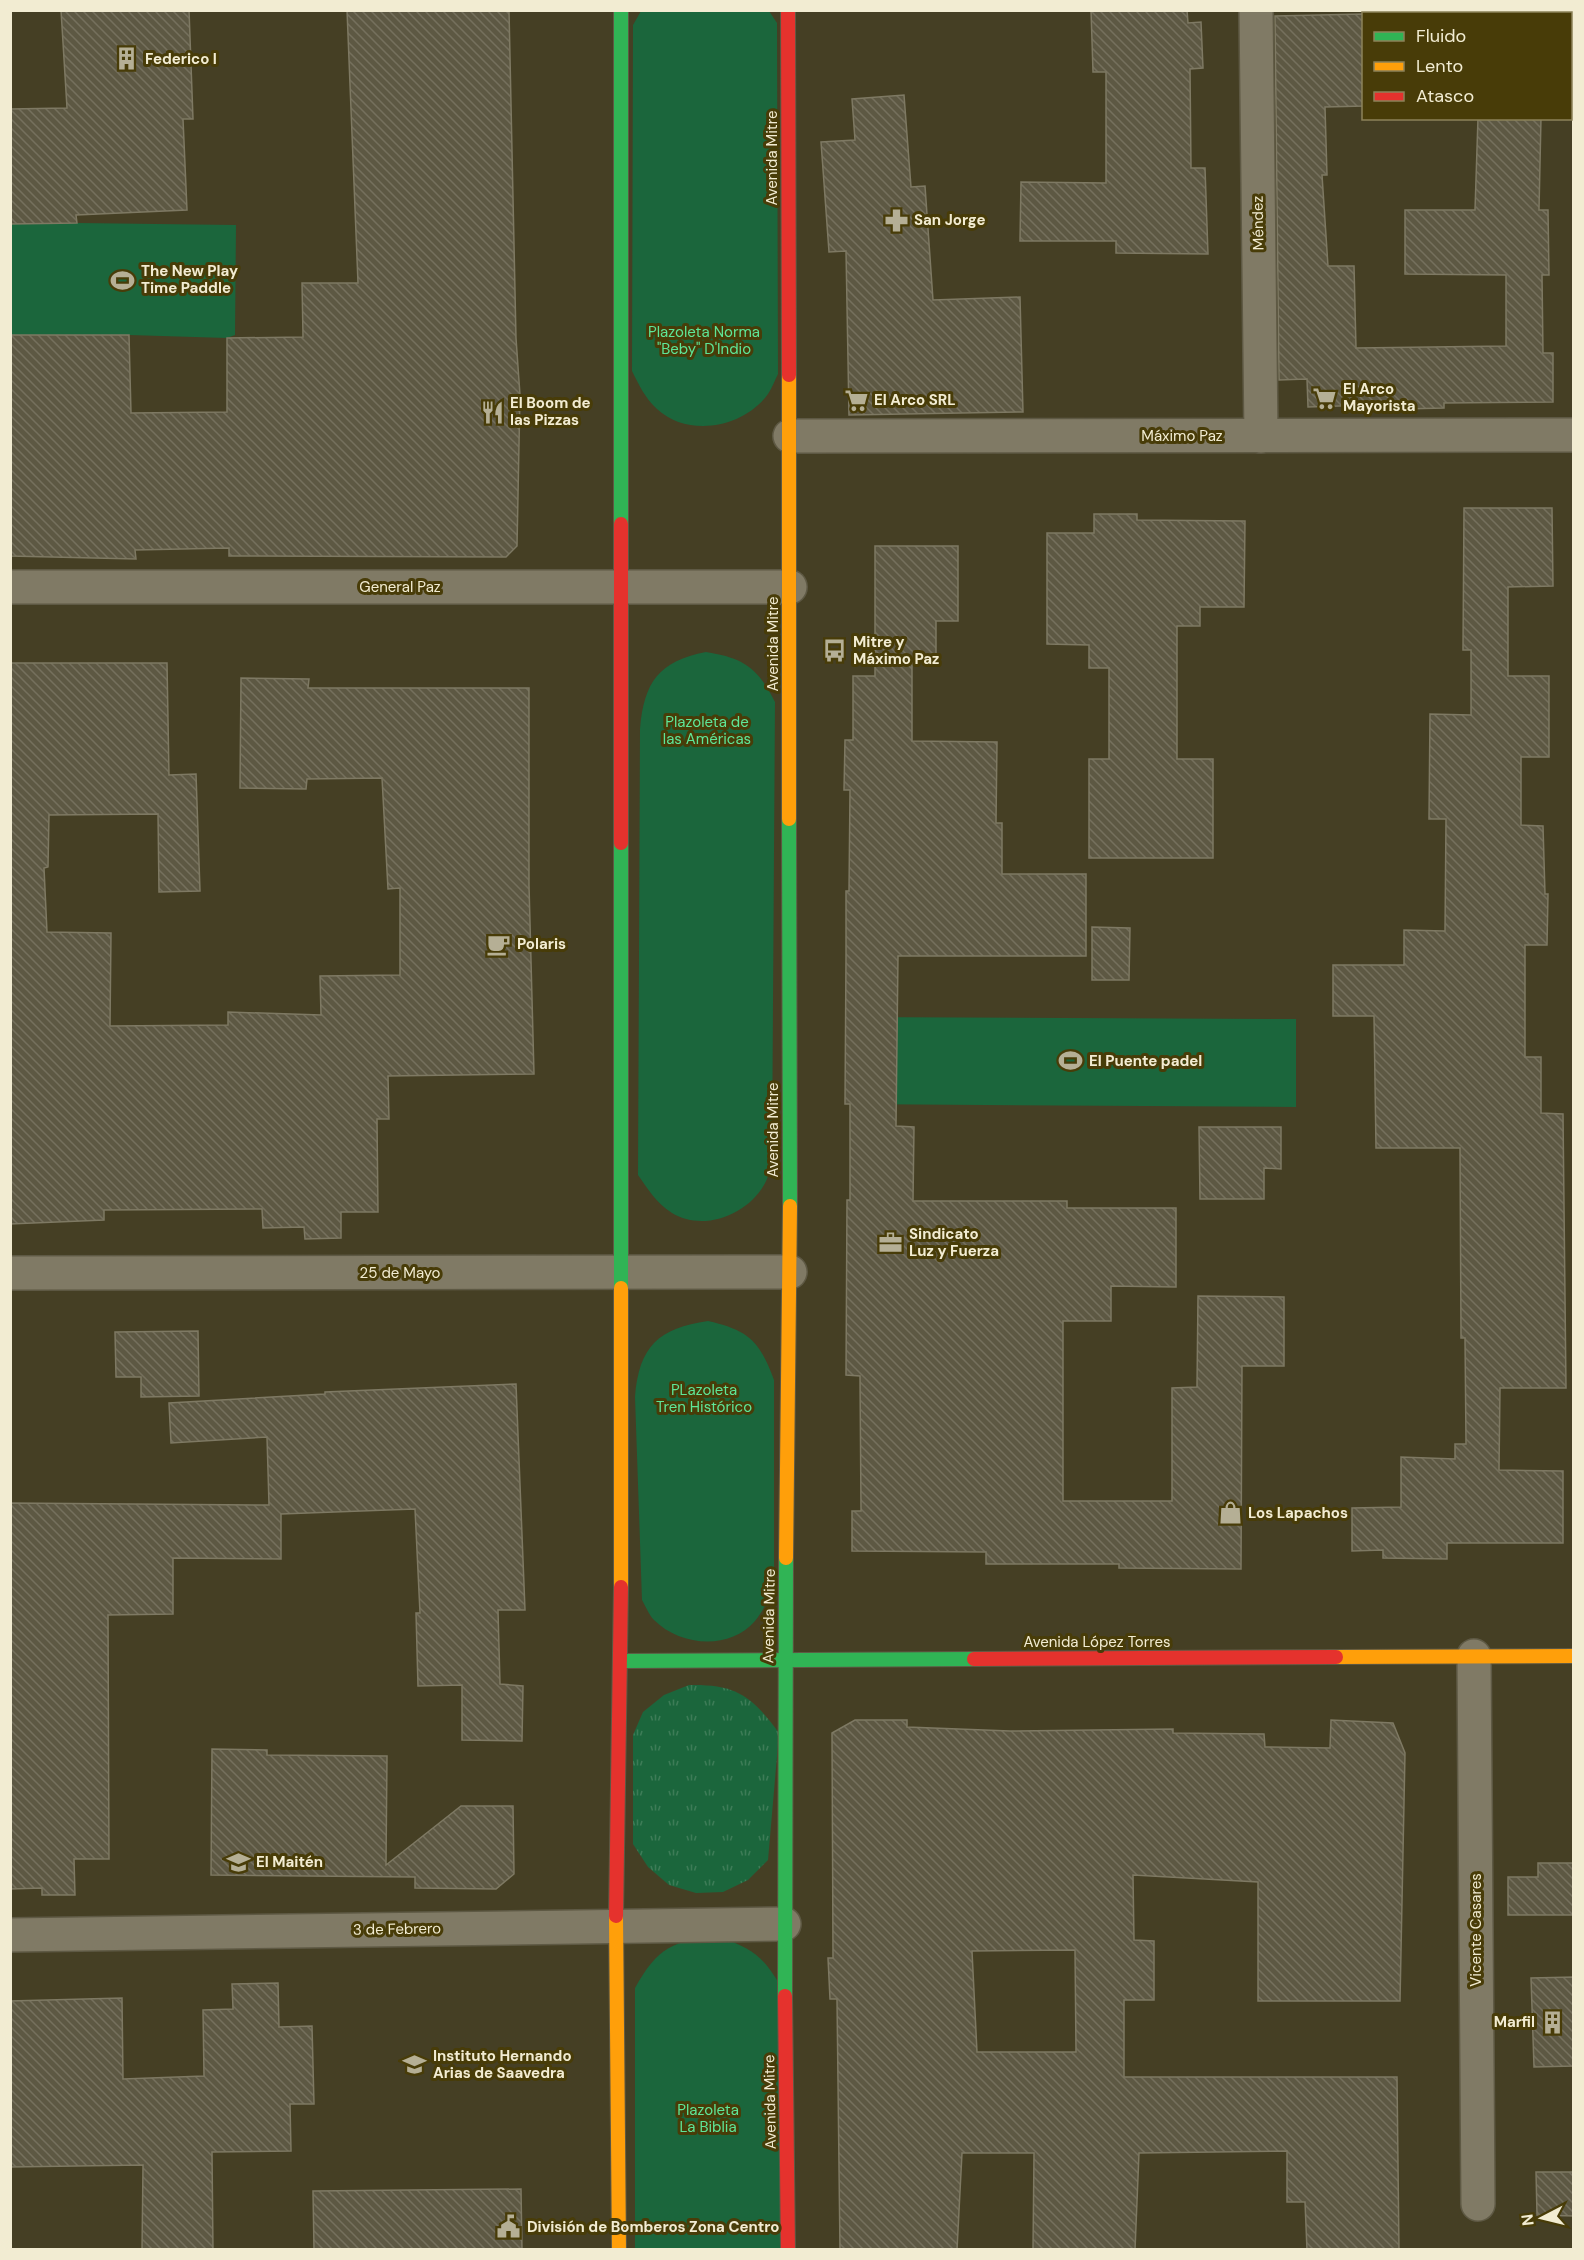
<svg xmlns="http://www.w3.org/2000/svg" width="1584" height="2260" font-family="'DM Sans',sans-serif">
  <style>
    .grass { fill: url(#grass-tufts) }
    .park { fill: #1b663c }
    .building { fill: url(#building-back-hatch); stroke: #7e7963; stroke-width: 1.5; fill-rule: evenodd }
    .lines { fill: none; stroke-linecap: round; stroke-linejoin: round }
    .street-casing { stroke: #5e5944; stroke-width: 36 }
    .fast-casing { stroke: #5e5944; stroke-width: 16 }
    .slow-casing { stroke: #5e5944; stroke-width: 16 }
    .jam-casing { stroke: #5e5944; stroke-width: 16 }
    .street { stroke: #807a65; stroke-width: 33 }
    .fast { stroke: #30b455; stroke-width: 14 }
    .slow { stroke: #ff9f0a; stroke-width: 14 }
    .jam { stroke: #e5322d; stroke-width: 14 }
    .labels { text-anchor: middle; dominant-baseline: central; stroke-width: 6; stroke-linejoin: round; paint-order: stroke }
    .poi-label { font-size: 15px; font-weight: bold; fill: #f2ecd2; stroke: #483c08; text-anchor: start }
    .street-label { font-size: 15px; fill: #f2ecd2; stroke: #483c08 }
    .park-label { font-size: 15px; fill: #5ee698; stroke: #483c08 }
  </style>
  <defs>
    <pattern id="grass-tufts" width="24" height="20" patternUnits="userSpaceOnUse" patternTransform="scale(1.5)"><rect width="24" height="20" fill="#1b663c"/><path d="M3 7l-1-3M5 7V3M7 7l1-3M15 17l-1-3M17 17v-4M19 17l1-3" fill="none" stroke="#3d7c57"/></pattern>
    <pattern id="building-back-hatch" width="6" height="6" patternUnits="userSpaceOnUse" patternTransform="scale(1.5)"><rect width="6" height="6" fill="#5d5843"/><path d="M-1 5l2 2M0 0l6 6M5-1l2 2" fill="none" stroke="#75705d"/></pattern>
  </defs>
  <rect width="100%" height="100%" fill="#453f24"/>
  <path class="grass" d="M689 1685C736 1684 752 1696 779 1733L768 1860 748 1880 723 1892 696 1893 669 1885 648 1867 633 1844V1735L643 1712 664 1695Z"/>
  <g class="park">
    <path d="M641 11H769L777 23 778 374C775 380 772 388 768 394 744 428 688 438 657 409 645 398 639 385 632 371L633 25Z"/>
    <path d="M77 223 236 225 235 335 227 338 129 335H11L10 224Z"/>
    <path d="M706 652C744 658 758 668 775 702L772 1156C770 1164 770 1172 767 1179 752 1213 705 1233 672 1213 656 1203 648 1189 638 1175L640 729C644 682 659 661 706 652Z"/>
    <path d="M846 1017 1296 1019V1107L845 1104Z"/>
    <path d="M708 1321C748 1330 760 1341 774 1380V1585C769 1598 764 1610 755 1621 729 1651 680 1646 654 1620 649 1615 646 1607 642 1600L635 1397C639 1346 659 1328 708 1321Z"/>
    <path d="M720 1937C752 1949 762 1955 780 1985L781 2249H635V1988C657 1948 674 1939 720 1937Z"/>
  </g>
  <g class="building">
    <path d="M61 10H189L193 119H183L187 210 76 215 77 223 10 224V109L67 108Z"/>
    <path d="M347 10H509L516 338 520 395 517 546 506 557 229 556V548L135 550 136 559 10 556V335H129L131 413 227 412V338L303 337 302 283H358Z"/>
    <path d="M1091 10H1187L1188 23 1201 22 1203 68 1190 69 1191 168H1205L1208 254 1116 253V241H1020L1021 182 1106 183V72H1093Z"/>
    <path d="M1364 14V106L1325 107 1327 175H1322L1328 266H1354L1356 348 1506 346V275L1405 274V210H1475L1478 118H1541L1539 210H1548L1549 275H1542L1543 353H1553V402L1444 403V408L1403 409V404L1308 407 1307 379 1279 380 1275 16Z"/>
    <path d="M904 95 911 187 925 186 933 300 1020 297 1023 412 849 415 846 251 829 252 821 142 855 140 852 99Z"/>
    <path d="M1464 508H1552L1553 586 1508 587V676H1549V757H1521V825L1543 826 1545 894H1548L1547 945H1525V1057H1541V1113L1563 1114 1566 1388H1500L1499 1470 1563 1471V1543H1447V1559L1383 1558V1550L1352 1551V1508L1401 1507V1457L1455 1459V1444H1466L1465 1338H1461L1460 1148H1376L1374 1016H1333V965H1404V930L1445 931 1446 819H1429L1430 714 1471 715V650H1463Z"/>
    <path d="M1094 514H1137V520L1245 521 1244 607H1200V626H1177V759H1213V858H1089V759H1109V668H1089V645L1047 644V533H1094Z"/>
    <path d="M875 546H958V621H936V660H912V741L997 742 996 823H1002V874H1086V956H898L896 1126 914 1127 913 1201H1067V1208H1176V1287L1111 1286V1321H1063V1501H1172V1388L1197 1387 1198 1296 1284 1297V1366H1242L1241 1569 1119 1568V1564H986V1552L852 1551V1511H861L860 1376 846 1375 847 1200H850V1104H845L846 956V891H849L850 790H844L845 740H853V676H875Z"/>
    <path d="M10 663H167L169 775 196 774 200 891 159 892 158 814 49 815 48 867 44 868 47 932 111 933 110 1026 228 1025V1012L321 1015 320 976 400 975V888L388 889 382 778 307 779 306 789 240 788 241 678 309 679 308 688H529V885L534 1074 388 1076 389 1119H377L378 1212H341V1238L305 1239 304 1227 263 1228 262 1209 104 1210V1220L10 1224Z"/>
    <path d="M1092 927 1130 928 1129 980H1092Z"/>
    <path d="M1199 1127H1281V1169L1264 1168V1199H1200Z"/>
    <path d="M198 1331 199 1396 141 1397V1377H116L115 1332Z"/>
    <path d="M516 1384 525 1610H498L500 1684 523 1686 522 1741 462 1740V1685L418 1686 416 1613H420L415 1509 281 1514V1559L173 1558V1614L108 1615 109 1859H74L75 1895H42V1888L10 1889V1503L269 1505 267 1437 171 1443 169 1403 325 1394V1392Z"/>
    <path d="M855 1720H907V1727L1010 1731 1173 1729V1733L1264 1734 1265 1747 1330 1748 1331 1720 1393 1723 1405 1753 1400 2001H1258V1882L1133 1875 1134 1940 1154 1941V2000H1124V2077H1397L1399 2250H1307L1305 2202H1287V2151L1139 2153 1135 2250H1033L1034 2153H962L957 2250H840L837 1999H830L828 1958H833L832 1733ZM1075 1950 1076 2052H977L972 1951Z"/>
    <path d="M212 1749 267 1750V1755L387 1756 386 1865 461 1806H513L514 1874 496 1889 415 1888V1877L211 1875Z"/>
    <path d="M1538 1863H1574V1915H1508V1877H1538Z"/>
    <path d="M1574 1977V2066L1534 2067 1531 1978Z"/>
    <path d="M278 1983 279 2027 312 2026 314 2104H290L291 2151 212 2152 213 2250H142L143 2165 10 2167V2001L122 1998 123 2079 204 2076 203 2010 233 2009 232 1984Z"/>
    <path d="M1536 2172H1574V2216L1537 2215Z"/>
    <path d="M521 2189 522 2250H314L313 2191Z"/>
  </g>
  <g class="lines">
    <defs>
      <g id="street">
        <path d="M1256 10 1261 436"/>
        <path d="M790 436 1574 435"/>
        <path d="M10 587H790"/>
        <path d="M10 1273 790 1272"/>
        <path d="M1474 1656 1478 2204"/>
        <path d="M10 1935 784 1924"/>
      </g>
      <g id="fast">
        <path d="M621 10V524"/>
        <path d="M789 819 790 1206"/>
        <path d="M621 843V1288"/>
        <path d="M621 1661 974 1659"/>
        <path d="M785 1996 786 1558"/>
      </g>
      <g id="slow">
        <path d="M789 375V819"/>
        <path d="M621 1288V1587"/>
        <path d="M786 1558 790 1206"/>
        <path d="M1336 1657 1574 1656"/>
        <path d="M616 1916 619 2250"/>
      </g>
      <g id="jam">
        <path d="M788 10 789 375"/>
        <path d="M621 524V843"/>
        <path d="M974 1659 1336 1657"/>
        <path d="M616 1916 621 1587"/>
        <path d="M785 1996 788 2250"/>
      </g>
    </defs>
    <use href="#street" class="street-casing"/>
    <use href="#fast" class="fast-casing"/>
    <use href="#slow" class="slow-casing"/>
    <use href="#jam" class="jam-casing"/>
    <use href="#street" class="street"/>
    <use href="#fast" class="fast"/>
    <use href="#slow" class="slow"/>
    <use href="#jam" class="jam"/>
  </g>
  <defs>
    <symbol id="building-bare" viewBox="-9 -9 18 18"><path d="M-4-6H4V6H1V3H-1V6H-4ZM-2.5-4.3h1.7v1.8h-1.7ZM.8-4.3h1.7v1.8H.8ZM-2.5-1h1.7V.8h-1.7ZM.8-1h1.7V.8H.8Z" fill="#b5af95" stroke="#483c08" stroke-width="2.5" paint-order="stroke"/></symbol>
    <symbol id="pharmacy-bare" viewBox="-9 -9 18 18"><path d="M-2-6h4v4h4v4h-4v4h-4v-4h-4v-4h4Z" fill="#b5af95" stroke="#483c08" stroke-width="2.5" paint-order="stroke"/></symbol>
    <symbol id="stadium-bare" viewBox="-9 -9 18 18"><path d="M0-5a6.5 5 0 1 0 0 10a6.5 5 0 1 0 0-10ZM-3.5-1.8h7v3.6h-7Z" fill="#b5af95" stroke="#483c08" stroke-width="2.5" paint-order="stroke"/></symbol>
    <symbol id="supermarket-bare" viewBox="-9 -9 18 18"><path d="M-6-5.5h2.5l.6 2H6L4.5 2H-2.5L-4.4-4H-6ZM-1.5 3.2a1.3 1.3 0 1 0 .1 0ZM3 3.2a1.3 1.3 0 1 0 .1 0Z" fill="#b5af95" stroke="#483c08" stroke-width="2.5" paint-order="stroke"/></symbol>
    <symbol id="restaurant-bare" viewBox="-9 -9 18 18"><path d="M-5-6h1v4h1v-4h1v4h1v-4h1v5L-1.5 .5V6h-2V.5L-5-1ZM5-6V6H3V1.5H1.5Q1.5-4 5-6Z" fill="#b5af95" stroke="#483c08" stroke-width="2.5" paint-order="stroke"/></symbol>
    <symbol id="bus-bare" viewBox="-9 -9 18 18"><path d="M-5-6H5V4H4V6H2V4H-2V6H-4V4H-5ZM-3.5-4V0h7V-4ZM-3.5 1.2v1.5H-2V1.2ZM2 1.2v1.5H3.5V1.2Z" fill="#b5af95" stroke="#483c08" stroke-width="2.5" paint-order="stroke"/></symbol>
    <symbol id="cafe-bare" viewBox="-9 -9 18 18"><path d="M-5.5-4.5H6V0H3Q3 3.5 0 3.5H-2.5Q-5.5 3.5-5.5 0ZM3-3.2v2h1.7v-2ZM-6 4.5H4V6H-6Z" fill="#b5af95" stroke="#483c08" stroke-width="2.5" paint-order="stroke"/></symbol>
    <symbol id="office-bare" viewBox="-9 -9 18 18"><path d="M-6-3h4V-5.5h4V-3h4V5H-6ZM-1-4.5V-3h2v-1.5ZM-6 0V1H6V0Z" fill="#b5af95" stroke="#483c08" stroke-width="2.5" paint-order="stroke"/></symbol>
    <symbol id="shop-bare" viewBox="-9 -9 18 18"><path d="M-5-2.5h2.3a2.7 3.5 0 0 1 5.4 0H5L5.5 6h-11ZM-1.5-2.5h3a1.5 2.3 0 0 0-3 0Z" fill="#b5af95" stroke="#483c08" stroke-width="2.5" paint-order="stroke"/></symbol>
    <symbol id="school-bare" viewBox="-9 -9 18 18"><path d="M0-5L7-2L0 1L-7-2ZM-4 1L0 2.5L4 1V4Q0 6-4 4Z" fill="#b5af95" stroke="#483c08" stroke-width="2.5" paint-order="stroke"/></symbol>
    <symbol id="university-bare" viewBox="-9 -9 18 18"><path d="M0-5L7-2L0 1L-7-2ZM-4 1L0 2.5L4 1V4Q0 6-4 4Z" fill="#b5af95" stroke="#483c08" stroke-width="2.5" paint-order="stroke"/></symbol>
    <symbol id="civic-bare" viewBox="-9 -9 18 18"><path d="M-.6-6.5H3V-4.5H.6V-3L4-1V1h2V6H-6V1h2V-1L-.6-3ZM-1.2 2.5V6h2.4V2.5Z" fill="#b5af95" stroke="#483c08" stroke-width="2.5" paint-order="stroke"/></symbol>
  </defs>
  <g fill-rule="evenodd">
    <use href="#building-bare" x="110" y="42" width="33" height="33"/>
    <use href="#pharmacy-bare" x="880" y="204" width="33" height="33"/>
    <use href="#stadium-bare" x="106" y="264" width="33" height="33"/>
    <use href="#supermarket-bare" x="1308" y="382" width="33" height="33"/>
    <use href="#supermarket-bare" x="840" y="384" width="33" height="33"/>
    <use href="#restaurant-bare" x="476" y="396" width="33" height="33"/>
    <use href="#bus-bare" x="818" y="634" width="33" height="33"/>
    <use href="#cafe-bare" x="482" y="928" width="33" height="33"/>
    <use href="#stadium-bare" x="1054" y="1044" width="33" height="33"/>
    <use href="#office-bare" x="874" y="1226" width="33" height="33"/>
    <use href="#shop-bare" x="1214" y="1496" width="33" height="33"/>
    <use href="#school-bare" x="222" y="1846" width="33" height="33"/>
    <use href="#building-bare" x="1536" y="2006" width="33" height="33"/>
    <use href="#university-bare" x="398" y="2048" width="33" height="33"/>
    <use href="#civic-bare" x="492" y="2210" width="33" height="33"/>
  </g>
  <g class="labels">
    <g class="poi-label">
      <text x="145" y="59">Federico I</text>
      <text x="914" y="220">San Jorge</text>
      <text x="141" y="271">The New Play<tspan x="141" dy="17">Time Paddle</tspan></text>
      <text x="1343" y="389">El Arco<tspan x="1343" dy="17">Mayorista</tspan></text>
      <text x="874" y="400">El Arco SRL</text>
      <text x="510" y="403">El Boom de<tspan x="510" dy="17">las Pizzas</tspan></text>
      <text x="853" y="642">Mitre y<tspan x="853" dy="17">Máximo Paz</tspan></text>
      <text x="517" y="944">Polaris</text>
      <text x="1089" y="1061">El Puente padel</text>
      <text x="909" y="1234">Sindicato<tspan x="909" dy="17">Luz y Fuerza</tspan></text>
      <text x="1248" y="1513">Los Lapachos</text>
      <text x="256" y="1862">El Maitén</text>
      <text x="1535" y="2022" text-anchor="end">Marfil</text>
      <text x="433" y="2056">Instituto Hernando<tspan x="433" dy="17">Arias de Saavedra</tspan></text>
      <text x="527" y="2227">División de Bomberos Zona Centro</text>
    </g>
    <g class="street-label">
      <text transform="translate(772 158) rotate(-90)">Avenida Mitre</text>
      <text transform="translate(1258 223) rotate(-91)">Méndez</text>
      <text x="1182" y="436">Máximo Paz</text>
      <text x="400" y="587">General Paz</text>
      <text transform="translate(773 644) rotate(-90)">Avenida Mitre</text>
      <text transform="translate(773 1130) rotate(-90)">Avenida Mitre</text>
      <text x="400" y="1273">25 de Mayo</text>
      <text transform="translate(769 1616) rotate(-89)">Avenida Mitre</text>
      <text x="1097" y="1642">Avenida López Torres</text>
      <text transform="translate(397 1929) rotate(-1)">3 de Febrero</text>
      <text transform="translate(1476 1930) rotate(-90)">Vicente Casares</text>
      <text transform="translate(770 2102) rotate(-91)">Avenida Mitre</text>
    </g>
    <g class="park-label">
      <text x="704" y="332">Plazoleta Norma<tspan x="704" dy="17">"Beby" D'Indio</tspan></text>
      <text x="707" y="722">Plazoleta de<tspan x="707" dy="17">las Américas</tspan></text>
      <text x="704" y="1390">PLazoleta<tspan x="704" dy="17">Tren Histórico</tspan></text>
      <text x="708" y="2110">Plazoleta<tspan x="708" dy="17">La Biblia</tspan></text>
    </g>
  </g>
  <rect width="1584" height="2260" fill="none" stroke="#f2ecd2" stroke-width="24"/>
  <rect x="1362" y="12" width="210" height="108" fill="#483c08" stroke="#8c8259" stroke-width="1.5"/>
  <rect x="1374" y="32" width="30" height="9" fill="#30b455" stroke="#8c8259" stroke-width="1.5"/>
  <text x="1416" y="42" font-size="18" fill="#f2ecd2">Fluido</text>
  <rect x="1374" y="62" width="30" height="9" fill="#ff9f0a" stroke="#8c8259" stroke-width="1.5"/>
  <text x="1416" y="72" font-size="18" fill="#f2ecd2">Lento</text>
  <rect x="1374" y="92" width="30" height="9" fill="#e5322d" stroke="#8c8259" stroke-width="1.5"/>
  <text x="1416" y="102" font-size="18" fill="#f2ecd2">Atasco</text>
  <g transform="translate(1542 2218) rotate(263)" stroke="#483c08" stroke-width="4.5" paint-order="stroke">
  <path d="M0-4.5L10 22L0 15L-10 22Z" fill="#f2ecd2"/>
  <text y="-9" font-size="16" font-weight="bold" text-anchor="middle" fill="#f2ecd2">N</text>
  </g>
</svg>
